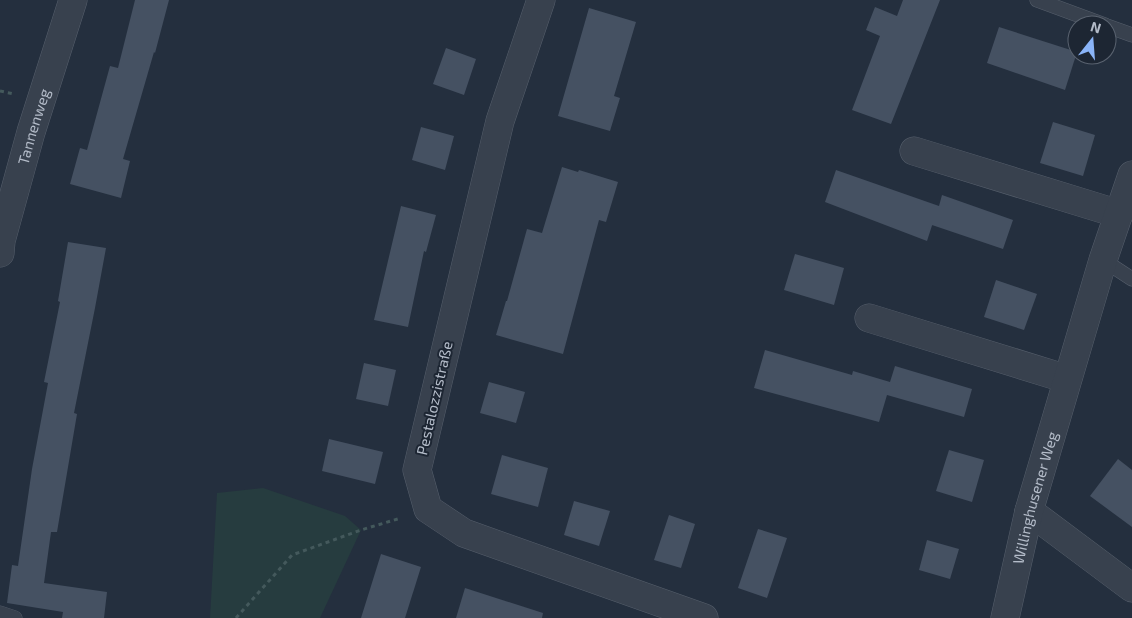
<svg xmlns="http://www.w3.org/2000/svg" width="1132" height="618" font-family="'Exo 2',sans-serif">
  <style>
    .park { fill: #263c3f }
    .building { fill: #455162 }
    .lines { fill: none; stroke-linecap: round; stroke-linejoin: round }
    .lane-casing { stroke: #565f6c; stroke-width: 15 }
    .street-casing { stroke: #565f6c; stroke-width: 29 }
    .path { stroke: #44595c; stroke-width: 3; stroke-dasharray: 4 4; stroke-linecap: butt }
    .lane { stroke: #38414e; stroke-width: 14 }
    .street { stroke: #38414e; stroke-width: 28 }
    .labels { text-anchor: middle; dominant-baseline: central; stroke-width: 4; stroke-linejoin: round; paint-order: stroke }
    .street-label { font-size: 15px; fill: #b4bcc9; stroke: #1d2633 }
  </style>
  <rect width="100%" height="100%" fill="#242f3e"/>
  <path class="park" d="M263 488 345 516 361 530 320 618H210L217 493Z"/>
  <g class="building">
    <path d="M135 0H169L155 53 154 52 123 159 130 161 121 198 70 184 80 148 87 150 110 66 118 68Z"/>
    <path d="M903 0H940L891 124 852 110 880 36 866 30 875 7 897 16Z"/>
    <path d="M589 8 636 22 614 96 620 98 610 131 558 116Z"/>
    <path d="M999 27 1077 52 1065 90 987 63Z"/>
    <path d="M446 48 476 59 464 95 433 84Z"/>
    <path d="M1053 122 1095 135 1083 176 1040 163Z"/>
    <path d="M421 127 454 136 445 170 412 160Z"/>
    <path d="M562 167 578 172 579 170 618 182 606 222 599 220 563 354 496 335 506 301H507L527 229 542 233Z"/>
    <path d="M836 170 939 206 942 195 1013 220 1003 249 932 225 937 210 927 241 825 202Z"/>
    <path d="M401 206 436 215 426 252 424 251 408 327 374 320Z"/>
    <path d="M68 242 106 248 95 308 74 413 77 414 57 532H51L44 583 107 592 104 618H62L63 612 7 603 12 565 18 566 32 469 48 383 44 382 60 302 58 301Z"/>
    <path d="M795 254 844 268 834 305 784 290Z"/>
    <path d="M996 280 1037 294 1024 330 984 317Z"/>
    <path d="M765 350 852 375 853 371 890 382 895 366 972 389 964 417 887 395 879 422 754 388Z"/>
    <path d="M364 363 396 370 388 406 356 399Z"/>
    <path d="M489 382 525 392 516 423 480 413Z"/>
    <path d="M329 439 383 452 375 484 322 471Z"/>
    <path d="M949 450 984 460 972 502 936 491Z"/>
    <path d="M502 455 548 468 538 507 491 494Z"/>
    <path d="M1118 459 1132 470V527L1090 496Z"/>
    <path d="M574 501 610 511 599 546 564 535Z"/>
    <path d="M669 515 695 524 681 568 654 560Z"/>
    <path d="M758 529 787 538 767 598 738 588Z"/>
    <path d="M927 540 959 549 950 579 919 570Z"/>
    <path d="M381 554 421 567 405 618H361Z"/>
    <path d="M465 588 543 613 542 618H456Z"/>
  </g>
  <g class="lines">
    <defs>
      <g id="lane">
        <path d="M1037 0 1105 25"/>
        <path d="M1107 26 1132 35"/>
        <path d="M1103 260 1132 279"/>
        <path d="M0 613 15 618"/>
      </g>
      <g id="street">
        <path d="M541 0 500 121 417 470 428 509 464 533 704 618"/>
        <path d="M914 151 1119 214"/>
        <path id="s1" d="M0 253 1 241 31 132 73 0"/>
        <path d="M869 318 1067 379"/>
        <path d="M1029 511 1132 588"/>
        <path id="s2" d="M1005 618 1029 511 1103 260 1132 175"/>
      </g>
    </defs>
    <use href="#lane" class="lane-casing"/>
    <use href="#street" class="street-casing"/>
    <g class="path">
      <path d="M0 91 14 94"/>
      <path d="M236 618 292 555 361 530 401 518"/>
    </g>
    <use href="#lane" class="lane"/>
    <use href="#street" class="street"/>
  </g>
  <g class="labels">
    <g class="street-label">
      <text stroke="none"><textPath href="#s1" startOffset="131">Tannenweg</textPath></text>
      <text transform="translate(434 398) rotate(-77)">Pestalozzistraße</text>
      <text stroke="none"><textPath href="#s2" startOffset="124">Willinghusener Weg</textPath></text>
    </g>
  </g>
  <g transform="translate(1092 40) rotate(17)"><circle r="24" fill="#1d2633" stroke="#59626f"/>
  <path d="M0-4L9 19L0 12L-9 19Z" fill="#8ab4f8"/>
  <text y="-8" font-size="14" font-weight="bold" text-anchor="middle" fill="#b4bcc9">N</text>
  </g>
</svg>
